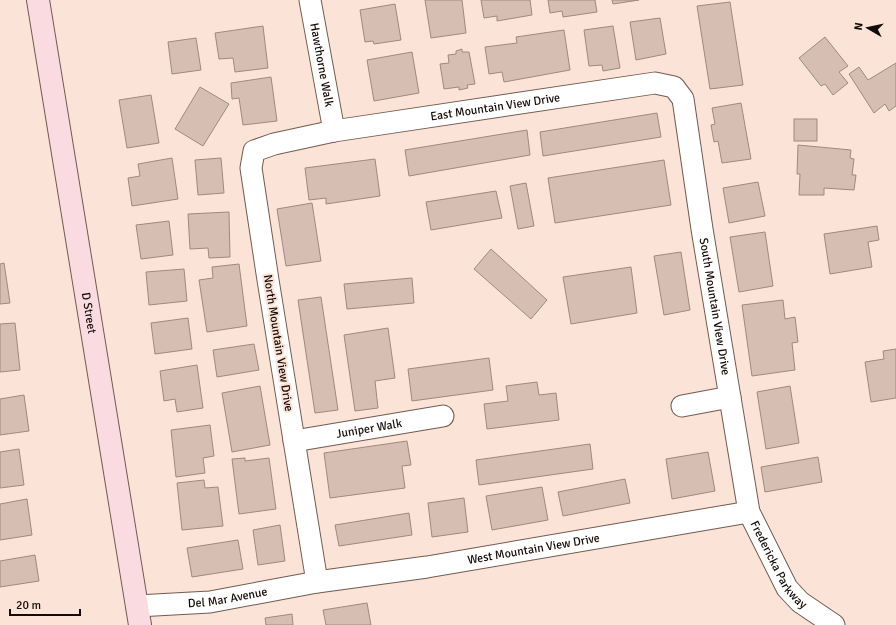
<svg xmlns="http://www.w3.org/2000/svg" width="896" height="625" font-family="Signika,sans-serif">
  <style>
    .building { fill: #d6beb2; stroke: #9f897d }
    .lines { fill: none; stroke-linecap: round; stroke-linejoin: round }
    .street-casing { stroke: #705b50; stroke-width: 23 }
    .secondary-casing { stroke: #705b50; stroke-width: 24 }
    .street { stroke: #fff; stroke-width: 21 }
    .secondary { stroke: #fadbe2; stroke-width: 22 }
    .labels { text-anchor: middle; dominant-baseline: central; stroke-width: 4; stroke-linejoin: round; paint-order: stroke }
    .street-label { font-size: 12px; fill: #130b07; stroke: #fce3d7 }
  </style>
  <rect width="100%" height="100%" fill="#fce3d7"/>
  <g class="building">
    <path d="M425 0H462L466 33 431 38Z"/>
    <path d="M481 0H530L532 15 497 21V16L484 18Z"/>
    <path d="M548 0H595L597 12 563 17 562 11 550 13Z"/>
    <path d="M612 0H639L613 4Z"/>
    <path d="M730 2 743 85 710 89 697 6Z"/>
    <path d="M395 4 401 40 374 44 373 41 365 42 360 10Z"/>
    <path d="M660 18 666 54 636 60 630 22Z"/>
    <path d="M263 26 268 68 235 72 233 58 219 59 215 33Z"/>
    <path d="M613 26 620 68 603 71 602 65 589 66 584 30Z"/>
    <path d="M564 30 570 70 504 82 502 72 489 74 485 47 517 43 516 37Z"/>
    <path d="M825 37 848 66 839 72 848 83 833 95 825 84 821 86 799 58Z"/>
    <path d="M196 38 201 70 172 74 168 42Z"/>
    <path d="M462 49V52H469L475 84 467 85 468 88 459 90V87L444 89 440 64 449 63 448 55 456 54V51Z"/>
    <path d="M412 52 419 93 374 101 367 60Z"/>
    <path d="M896 63V106L889 111 885 104 874 113 849 74 859 67 868 80Z"/>
    <path d="M271 77 277 121 243 125 239 98 232 99 231 83Z"/>
    <path d="M200 87 229 104 203 146 175 129Z"/>
    <path d="M151 95 159 143 127 148 119 100Z"/>
    <path d="M741 103 751 159 722 163 718 141 714 142 711 125 715 124 712 108Z"/>
    <path d="M657 113 661 137 543 156 540 132Z"/>
    <rect x="794" y="119" width="23" height="22"/>
    <path d="M527 130 530 155 409 176 405 150Z"/>
    <path d="M798 145 851 150 850 158 854 159 852 175H856L854 190 824 188V195H799L800 174H797Z"/>
    <path d="M172 158 178 199 132 206 128 178 140 176 138 164Z"/>
    <path d="M221 158 224 193 198 195 195 160Z"/>
    <path d="M375 159 380 196 326 204V198L309 200 305 168Z"/>
    <path d="M664 160 671 205 555 223 548 178Z"/>
    <path d="M758 182 765 216 729 223 723 188Z"/>
    <path d="M526 183 534 226 518 229 510 186Z"/>
    <path d="M496 191 502 218 431 230 426 202Z"/>
    <path d="M312 203 321 261 286 266 277 209Z"/>
    <path d="M229 212 230 257 209 258 208 248 190 249 188 214Z"/>
    <path d="M169 221 173 255 141 259 136 225Z"/>
    <path d="M877 226 879 240 868 242 872 267 830 274 824 234Z"/>
    <path d="M765 232 773 286 739 292 730 237Z"/>
    <path d="M491 249 547 300 531 319 474 269Z"/>
    <path d="M681 252 690 310 664 315 654 256Z"/>
    <path d="M4 263 10 303 0 304V264Z"/>
    <path d="M239 264 247 326 207 332 199 280 213 278 212 267Z"/>
    <path d="M631 267 637 313 571 324 563 277Z"/>
    <path d="M184 269 187 301 149 305 146 272Z"/>
    <path d="M412 278 414 303 347 309 344 284Z"/>
    <path d="M321 297 338 410 315 413 298 300Z"/>
    <path d="M783 300 785 319 795 317 798 342 792 343 795 370 752 376 742 305Z"/>
    <path d="M188 318 192 349 155 354 151 323Z"/>
    <path d="M15 323 20 370 0 372V324Z"/>
    <path d="M388 328 395 378 375 381 378 408 355 411 344 335Z"/>
    <path d="M254 344 259 370 217 377 213 350Z"/>
    <path d="M896 349V398L871 402 865 362 884 359 883 351Z"/>
    <path d="M489 358 493 390 412 401 408 369Z"/>
    <path d="M197 365 203 408 177 412 175 399 164 401 160 371Z"/>
    <path d="M537 382 539 395 556 393 559 420 487 429 484 404 508 401 506 386Z"/>
    <path d="M260 386 270 445 232 452 222 393Z"/>
    <path d="M790 386 799 443 766 449 757 392Z"/>
    <path d="M24 395 29 431 0 435V399Z"/>
    <path d="M210 425 214 456 203 458 205 473 176 477 171 430Z"/>
    <path d="M407 441 411 465 402 466 405 488 330 498 324 453Z"/>
    <path d="M590 444 593 469 479 485 476 460Z"/>
    <path d="M19 449 24 485 0 488V452Z"/>
    <path d="M708 452 715 491 672 499 666 459Z"/>
    <path d="M818 457 822 482 765 492 761 467Z"/>
    <path d="M245 458V461L269 458 276 509 239 514 232 459Z"/>
    <path d="M625 479 630 503 563 516 558 492Z"/>
    <path d="M204 480 205 488 218 487 223 526 182 530 177 483Z"/>
    <path d="M542 487 548 520 492 530 486 496Z"/>
    <path d="M464 498 468 532 432 537 428 503Z"/>
    <path d="M27 499 32 535 0 540V504Z"/>
    <path d="M409 513 412 535 339 546 335 525Z"/>
    <path d="M280 525 285 561 258 565 253 530Z"/>
    <path d="M238 540 243 569 192 577 187 548Z"/>
    <path d="M35 555 39 581 0 587V561Z"/>
    <path d="M367 603 371 625H326L323 610Z"/>
    <path d="M292 614 293 625H266L265 618Z"/>
  </g>
  <g class="lines">
    <defs>
      <g id="street">
        <path id="s1" d="M310 0 334 131"/>
        <path d="M682 406 730 397"/>
        <path id="s2" d="M294 441 443 416"/>
        <path id="s3" d="M317 582 268 280 251 168 254 151 274 144 334 131 655 83 674 87 683 99 702 229 749 512 787 588 800 602 834 625"/>
        <path id="s4" d="M137 606 210 602 317 582 427 567 749 512"/>
      </g>
      <g id="secondary">
        <path id="s5" d="M38 0 140 625"/>
      </g>
    </defs>
    <use href="#street" class="street-casing"/>
    <use href="#secondary" class="secondary-casing"/>
    <use href="#street" class="street"/>
    <use href="#secondary" class="secondary"/>
  </g>
  <g class="labels">
    <g class="street-label">
      <text stroke="none"><textPath href="#s1" startOffset="66">Hawthorne Walk</textPath></text>
      <text stroke="none"><textPath href="#s3" startOffset="682">East Mountain View Drive</textPath></text>
      <text stroke="none"><textPath href="#s3" startOffset="1088">South Mountain View Drive</textPath></text>
      <text stroke="none"><textPath href="#s5" startOffset="317">D Street</textPath></text>
      <text transform="translate(278 343) rotate(81)">North Mountain View Drive</text>
      <text stroke="none"><textPath href="#s2" startOffset="76">Juniper Walk</textPath></text>
      <text stroke="none"><textPath href="#s4" startOffset="401">West Mountain View Drive</textPath></text>
      <text stroke="none"><textPath href="#s3" startOffset="1357">Fredericka Parkway</textPath></text>
      <text stroke="none"><textPath href="#s4" startOffset="91">Del Mar Avenue</textPath></text>
    </g>
  </g>
  <g transform="translate(868 28) rotate(279)" stroke="#fce3d7" stroke-width="3" paint-order="stroke">
  <path d="M0-3L7 15L0 10L-7 15Z" fill="#130b07"/>
  <text y="-6" font-size="11" font-weight="bold" text-anchor="middle" fill="#130b07">N</text>
  </g>
  <path d="M10 609v6h70v-6" fill="none" stroke="#130b07" stroke-width="2"/>
  <text x="16" y="609" font-size="12" fill="#130b07" stroke="#fce3d7" stroke-width="3" paint-order="stroke">20 m</text>
</svg>
